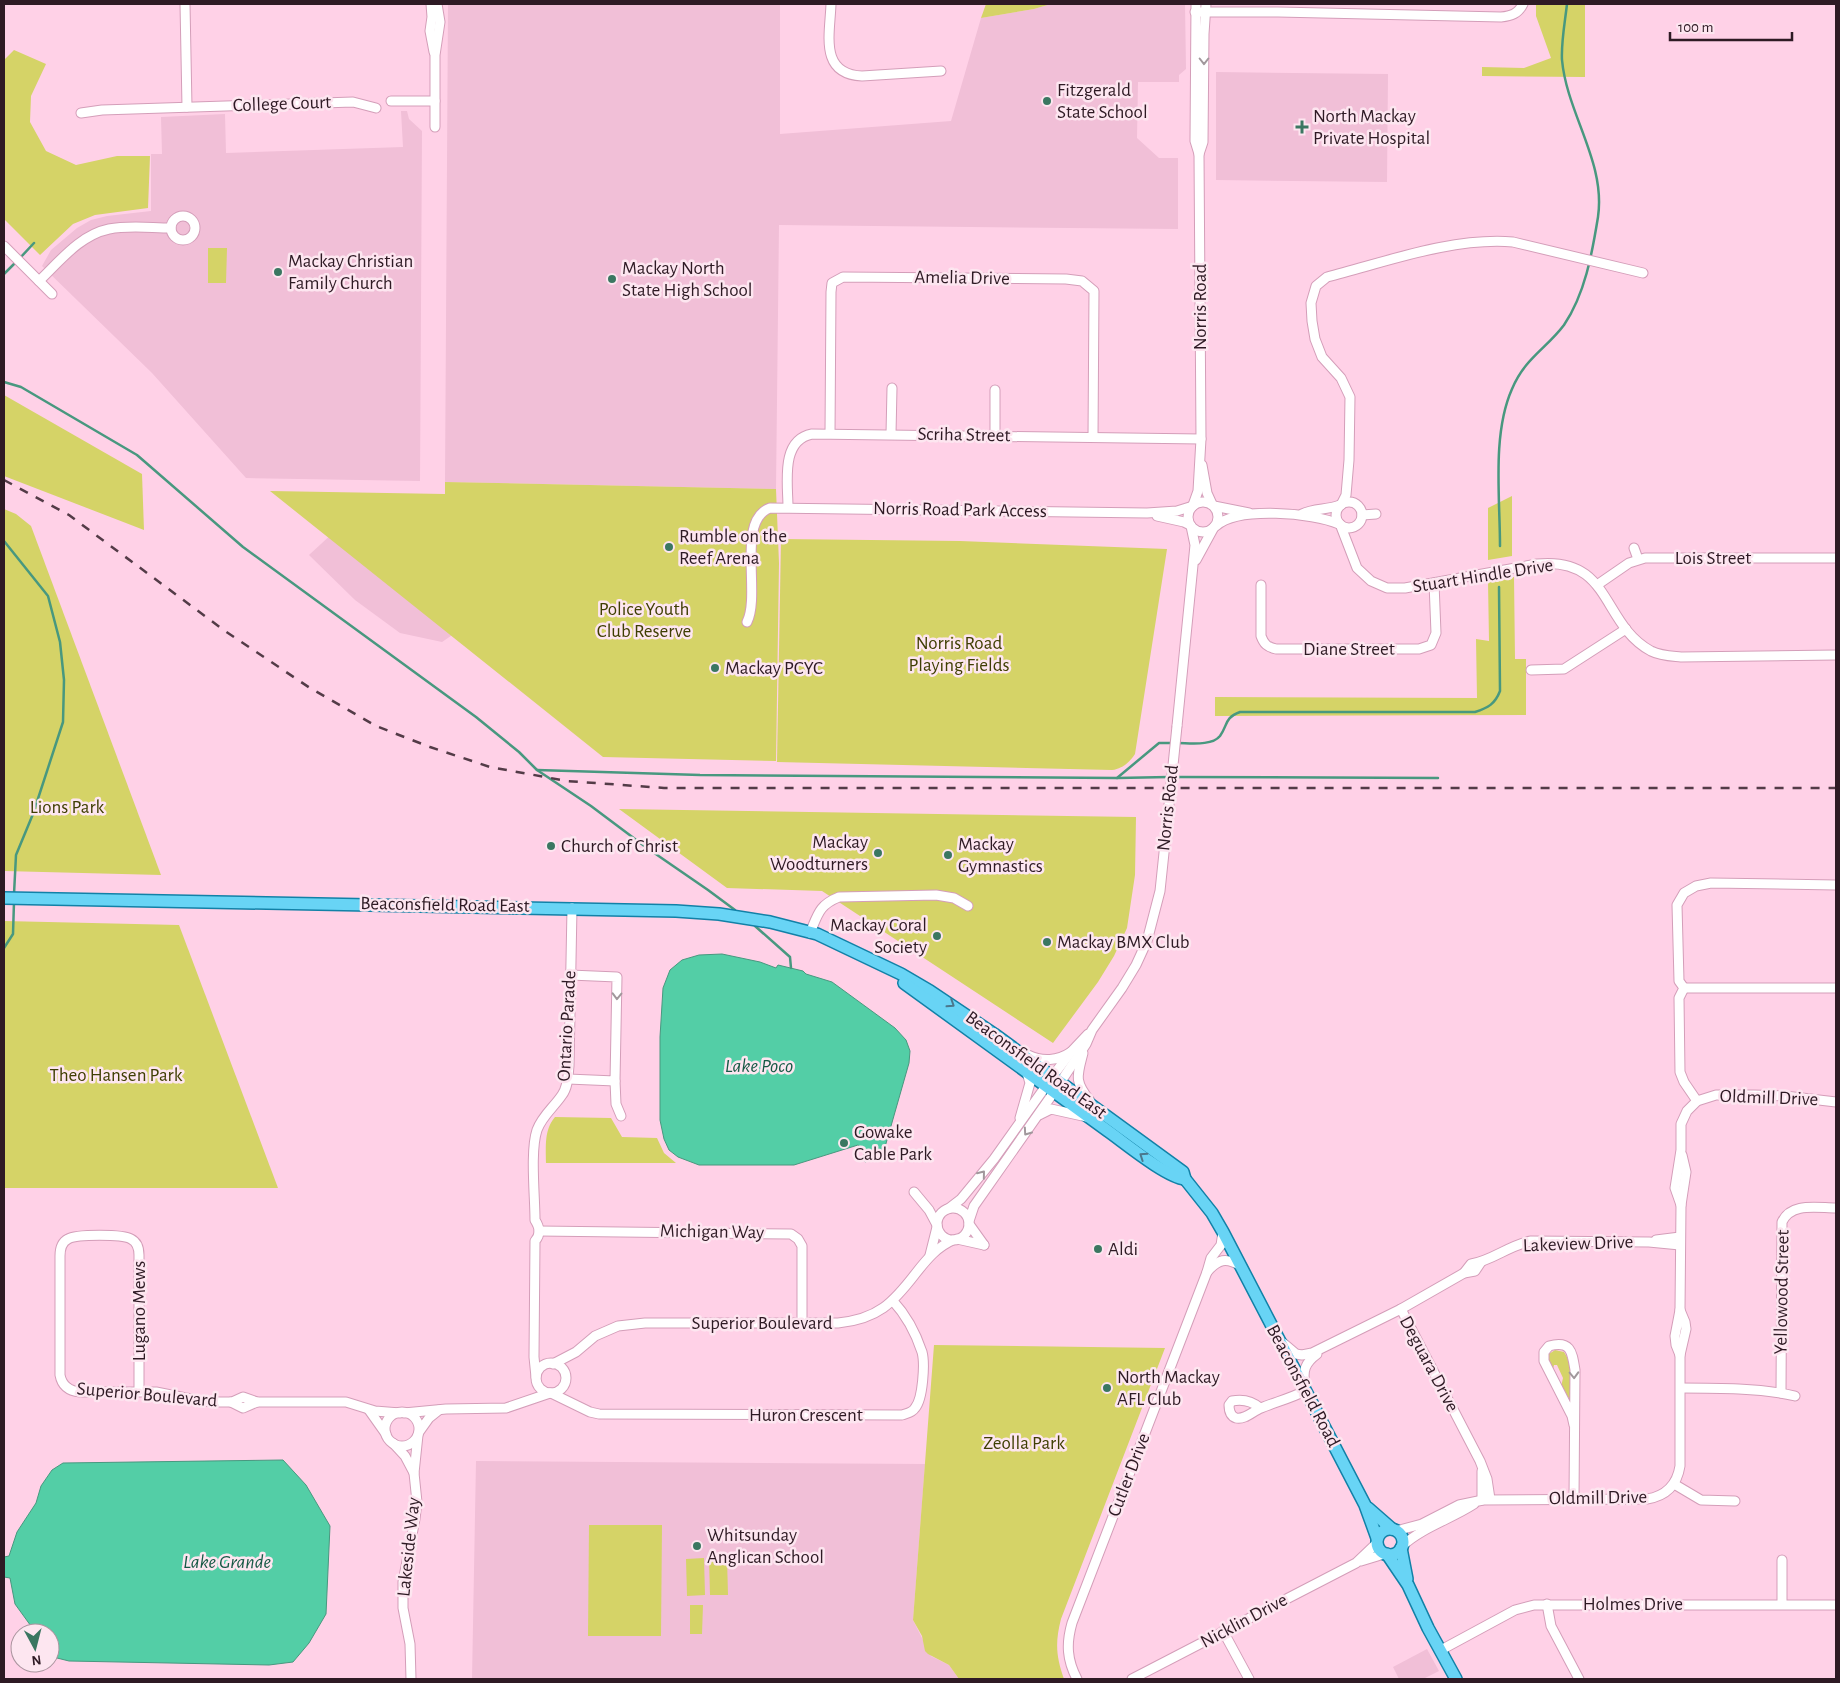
<svg xmlns="http://www.w3.org/2000/svg" width="1840" height="1683" font-family="'Alegreya Sans',sans-serif">
  <style>
    .built { fill: #f1bfd7 }
    .green { fill: #d5d367 }
    .water { fill: #53cea6; stroke: #48987f }
    .lines { fill: none; stroke-linecap: round; stroke-linejoin: round }
    .stream { stroke: #48987f; stroke-width: 2.5 }
    .minor-casing { stroke: #d49eb9; stroke-width: 11 }
    .major-casing { stroke: #1281a7; stroke-width: 14 }
    .minor { stroke: #fff; stroke-width: 9 }
    .major { stroke: #68d4f5; stroke-width: 11 }
    .rail { stroke: #533b47; stroke-width: 2.5; stroke-dasharray: 9 9; stroke-linecap: butt }
    .minor-bridge-casing { stroke: #d49eb9; stroke-width: 11; stroke-linecap: butt }
    .minor-bridge { stroke: #fff; stroke-width: 9 }
    .oneway { stroke: #a1989c }
    .oneway2 { stroke: #4b778c }
    .poi-dot { fill: #3b7761; stroke: #fde6f0; stroke-width: 2 }
    .labels { text-anchor: middle; dominant-baseline: central; stroke-width: 5; stroke-linejoin: round; paint-order: stroke }
    .poi-label { font-size: 19px; fill: #2e1a24; stroke: #fde6f0; text-anchor: start }
    .street-label { font-size: 19px; fill: #2e1a24; stroke: #fde6f0 }
    .park-label { font-size: 19px; fill: #3f3e02; stroke: #fde6f0 }
    .water-label { font-size: 20px; font-style: italic; fill: #165945; stroke: #fde6f0 }
  </style>
  <rect width="100%" height="100%" fill="#ffd1e7"/>
  <g class="built">
    <path d="M448 4H780V134L951 121 981 18 1034 9 1051 4H1185L1186 69 1179 75V82H1138L1137 138 1159 158H1178V229L779 225 776 489 445 482Z"/>
    <path d="M1216 72 1388 74 1387 182 1216 180Z"/>
    <path d="M401 111H407L409 119 422 131 420 481 246 478 152 373 42 266 51 250 77 228 91 220 107 216 151 211V154H162L161 117 225 114 226 153 403 147Z"/>
    <path d="M334 532 461 629 442 642 400 633 355 600 309 555Z"/>
    <path d="M476 1461 925 1464 913 1620 931 1656 949 1665 959 1679H472Z"/>
    <path d="M1427 1649 1439 1671 1423 1679H1399L1393 1667Z"/>
  </g>
  <g class="green">
    <path d="M986 4H1051L1034 9 981 18Z"/>
    <path d="M1536 4H1585V77L1482 76V67L1524 68 1551 58 1536 16Z"/>
    <path d="M14 50 46 64 31 96 30 122 46 151 76 165 117 156H150L148 208 95 215 73 224 40 255 4 219V60Z"/>
    <path d="M208 248H227L226 283H208Z"/>
    <path d="M4 395 142 474 144 530 4 476Z"/>
    <path d="M445 482 776 489 779 563 776 761 603 757 270 491 445 494Z"/>
    <path d="M1512 496V556L1488 560V508Z"/>
    <path d="M4 509 16 514 31 526 161 875 4 871Z"/>
    <path d="M781 539 960 541 1167 549 1135 754C1130 762 1122 769 1112 770L777 762Z"/>
    <path d="M1514 577 1515 659H1526V715L1215 716V697L1477 698 1476 639 1489 641 1488 582Z"/>
    <path d="M619 809 1136 817 1135 875 1127 928 1114 956 1098 982 1053 1043 822 891 727 888Z"/>
    <path d="M4 921 179 925 278 1188H4Z"/>
    <path d="M555 1117 611 1118 622 1137 657 1138 664 1153 676 1163H546C546 1146 544 1130 555 1117Z"/>
    <path d="M934 1345 1165 1348 1061 1619C1055 1643 1056 1656 1064 1679H959L949 1665 928 1654 925 1651 922 1636 913 1620Z"/>
    <path d="M1555 1350 1564 1352 1567 1357 1571 1368 1570 1400 1561 1387 1563 1378 1557 1365H1554L1553 1369 1548 1360 1549 1354Z"/>
    <path d="M589 1525H662L661 1636H588Z"/>
    <path d="M704 1558 705 1595 687 1596 686 1559Z"/>
    <path d="M709 1558H727L728 1595H710Z"/>
    <path d="M690 1605H703L702 1634H690Z"/>
  </g>
  <g class="water">
    <path d="M722 954 760 962 776 968 778 965 803 971 806 974 832 982 895 1028 906 1040 910 1051 909 1063 883 1154 865 1162 863 1149 858 1145 794 1165H699L678 1157 669 1150 664 1139 660 1120V1037L663 988 670 970 682 960 699 955Z"/>
    <path d="M283 1460 306 1485 330 1526 326 1614 309 1643 293 1662 269 1665 69 1661 57 1658 50 1652V1633H36L15 1604 10 1578 4 1577V1557L9 1556 17 1532 36 1503 41 1486 52 1470 63 1463Z"/>
  </g>
  <g class="lines">
    <g class="stream">
      <path d="M20 258 34 243"/>
      <path d="M4 274 16 262"/>
      <path d="M4 382 21 387 137 455 243 547 476 717 519 752 537 770 591 806 647 848 708 890 735 910"/>
      <path d="M4 541 48 596 60 642 64 680 63 722 33 814 16 855 14 894"/>
      <path d="M1500 546C1500 497 1492 434 1512 389 1525 358 1546 349 1564 325 1585 294 1592 254 1598 217 1606 162 1567 114 1562 60 1561 42 1565 22 1567 4"/>
      <path d="M1178 743C1190 743 1212 746 1220 736 1228 725 1224 718 1240 712H1475C1488 708 1495 704 1500 691L1499 587"/>
      <path d="M537 770 700 775 1117 778 1159 743H1172"/>
      <path d="M1174 777 1438 778"/>
      <path d="M1117 778 1169 777"/>
      <path d="M755 926 790 957 791 968"/>
      <path d="M4 948 13 934 14 902"/>
    </g>
    <defs>
      <g id="minor">
        <path d="M185 4 187 107"/>
        <path d="M431 4 432 17 430 31 434 52"/>
        <path d="M831 4C830 34 819 74 862 76L941 71"/>
        <path d="M1195 12H1278L1501 17C1511 16 1518 14 1523 4"/>
        <path d="M391 101H435"/>
        <path d="M81 113 102 110 353 102 376 108"/>
        <path d="M435 127V55L440 22 437 4"/>
        <path d="M1199 154 1203 142 1204 34 1206 4"/>
        <circle cx="183" cy="228" r="12"/>
        <path d="M4 246 52 294"/>
        <path d="M39 281C60 261 80 235 109 229 129 225 151 228 171 228"/>
        <path d="M830 433 831 292 832 283 843 277 1066 279 1082 281 1094 291 1093 437"/>
        <path d="M891 434 892 388"/>
        <path d="M995 435V390"/>
        <path d="M1202 465 1207 493 1212 504"/>
        <circle cx="1203" cy="517" r="15"/>
        <circle cx="1349" cy="515" r="13"/>
        <path d="M1193 505 1198 491 1201 439 1199 154 1195 141 1196 4"/>
        <path d="M1341 505 1346 495 1349 460 1350 397 1341 378 1322 357 1315 339 1312 321 1311 303 1316 286 1327 277C1386 262 1452 237 1513 242L1643 273"/>
        <path d="M1214 506 1249 513"/>
        <path d="M788 507C788 484 780 440 812 434L1201 439"/>
        <path d="M1302 514C1314 508 1328 510 1340 505"/>
        <path d="M1362 515 1376 514"/>
        <path d="M1157 516 1184 522 1190 525"/>
        <path d="M1340 524 1357 568 1371 581 1387 588H1405L1537 564C1612 556 1601 624 1651 651 1661 656 1671 656 1681 657L1836 655"/>
        <path d="M1216 526C1238 506 1313 513 1339 524"/>
        <path d="M1634 548 1638 559"/>
        <path d="M1196 560 1214 527"/>
        <path d="M1261 585V636C1264 644 1267 647 1276 649H1419L1431 645 1436 633 1434 583"/>
        <path d="M1597 585 1629 563 1645 558H1836"/>
        <path d="M747 622C761 594 736 520 770 508L1147 513 1177 511 1193 506"/>
        <path d="M1531 670 1564 669 1626 629"/>
        <path d="M1177 726 1195 545 1191 526"/>
        <path d="M810 933C818 914 819 905 839 897L936 895 954 898 968 906"/>
        <path d="M1684 988H1836"/>
        <path d="M1083 1053C1077 1076 1074 1081 1090 1101"/>
        <path d="M1028 1055C1042 1062 1058 1061 1071 1052"/>
        <path d="M1052 1077 1071 1052 1088 1034"/>
        <path d="M568 1079 615 1081 617 977 570 975"/>
        <path d="M615 1081 616 1104 621 1116"/>
        <path d="M1060 1083 1086 1044 1092 1030 1122 988 1136 965 1147 941 1160 891 1167 824"/>
        <path d="M1697 1101 1684 1082 1680 1072 1679 998 1684 988 1679 981 1677 905 1684 893 1696 886 1711 883 1836 885"/>
        <path d="M1039 1115 1051 1109 1087 1117"/>
        <path d="M1020 1118 1030 1083 1027 1073"/>
        <path d="M914 1192 929 1210 937 1225"/>
        <path d="M1681 1205 1675 1188 1681 1150V1124L1687 1111 1697 1101 1716 1095H1754L1785 1096 1836 1102"/>
        <circle cx="953" cy="1224" r="16"/>
        <path d="M948 1209 961 1199 994 1159 1046 1086"/>
        <path d="M969 1221 974 1206 1054 1092"/>
        <path d="M969 1224 984 1245"/>
        <path d="M539 1231 791 1234 798 1239 802 1246V1323"/>
        <path d="M957 1239 984 1245"/>
        <path d="M1656 1240 1680 1237"/>
        <path d="M930 1255 937 1227"/>
        <path d="M1207 1272C1218 1259 1226 1257 1241 1266"/>
        <path d="M1464 1273 1471 1264C1492 1261 1509 1245 1531 1241L1649 1242 1680 1245"/>
        <path d="M1401 1309 1480 1461 1487 1479 1490 1499"/>
        <path d="M1283 1343 1296 1354 1302 1355 1312 1353 1401 1309 1464 1273 1475 1271 1481 1262"/>
        <path d="M1680 1355 1676 1345 1675 1336 1680 1310 1681 1205 1686 1172 1682 1155"/>
        <circle cx="551" cy="1378" r="15"/>
        <path d="M553 1364 576 1352 595 1336 618 1326 645 1323H838C878 1319 893 1303 916 1273 927 1259 937 1247 953 1240"/>
        <path d="M536 1377 534 1357 535 1241C541 1234 540 1228 535 1220 535 1196 530 1151 537 1130 542 1116 554 1107 562 1095 568 1087 568 1076 569 1066L572 908"/>
        <path d="M1306 1385C1301 1371 1306 1362 1317 1354"/>
        <path d="M1681 1388C1716 1388 1762 1388 1795 1396"/>
        <path d="M139 1391V1255C139 1248 137 1242 131 1239 123 1234 76 1234 68 1239 62 1242 60 1249 60 1256V1375C62 1386 69 1391 80 1392H156L201 1401 220 1402H232L243 1397 257 1402H346L375 1411 400 1413"/>
        <path d="M551 1393 590 1412 599 1414 902 1415C907 1413 912 1413 915 1408 923 1399 925 1363 922 1352 916 1334 906 1315 893 1301"/>
        <path d="M1781 1393 1782 1222C1791 1202 1817 1208 1836 1208"/>
        <path d="M231 1402 243 1408 257 1402"/>
        <path d="M1260 1408C1252 1401 1242 1399 1232 1401L1229 1405C1229 1410 1230 1416 1236 1418 1245 1420 1253 1411 1261 1408 1276 1402 1291 1398 1305 1391"/>
        <path d="M369 1410 386 1434"/>
        <circle cx="402" cy="1429" r="17"/>
        <path d="M404 1413 446 1409 506 1408 550 1393"/>
        <path d="M419 1432 429 1418 439 1410"/>
        <path d="M393 1443 405 1456 414 1473"/>
        <path d="M1674 1484 1701 1500 1735 1501"/>
        <path d="M1574 1499 1575 1370C1572 1352 1571 1340 1549 1346L1544 1352V1361L1572 1416 1574 1425"/>
        <path d="M1482 1500V1471"/>
        <path d="M1396 1531 1422 1524 1459 1505 1483 1500 1647 1499C1666 1496 1677 1485 1680 1466V1355L1686 1329 1685 1322 1680 1310"/>
        <path d="M1402 1546C1423 1527 1451 1519 1474 1504"/>
        <path d="M1361 1561 1384 1554"/>
        <path d="M1547 1604 1551 1626 1579 1679"/>
        <path d="M1782 1604V1560"/>
        <path d="M1223 1631 1249 1679"/>
        <path d="M1441 1650 1515 1610 1534 1605H1836"/>
        <path d="M411 1679 410 1644 403 1608V1582L415 1519 417 1502 414 1473 418 1435"/>
        <path d="M1077 1679C1067 1660 1066 1644 1072 1623L1207 1272 1211 1258 1221 1245 1223 1232"/>
        <path d="M1132 1679 1356 1563 1377 1543"/>
      </g>
      <g id="major">
        <path d="M4 898 676 911 719 914 770 922 817 934 901 974 930 991 994 1034 1183 1172 1185 1179 1212 1213 1223 1232 1365 1505 1377 1538"/>
        <path d="M904 983C972 1033 1040 1082 1108 1131 1125 1143 1166 1177 1185 1179"/>
        <path d="M1368 1508 1392 1529"/>
        <circle cx="1390" cy="1542" r="13"/>
        <path d="M1401 1548 1407 1579"/>
        <path d="M1387 1554 1408 1585 1428 1628 1456 1679"/>
      </g>
    </defs>
    <use href="#minor" class="minor-casing"/>
    <use href="#major" class="major-casing"/>
    <use href="#minor" class="minor"/>
    <use href="#major" class="major"/>
    <path class="rail" d="M4 480 69 515 225 631 310 688 376 726 430 747 490 767 567 781 664 788H1836"/>
    <defs>
      <path id="minor-bridge" d="M1167 824 1177 726"/>
    </defs>
    <use href="#minor-bridge" class="minor-bridge-casing"/>
    <use href="#minor-bridge" class="minor-bridge"/>
  </g>
  <defs><path id="oneway-chevron" d="M-2-3.5L2.5 0L-2 3.5" fill="none" stroke-width="1.6" stroke-linecap="round" stroke-linejoin="round" transform="scale(1.25)"/></defs>
  <g class="oneway">
    <use href="#oneway-chevron" transform="translate(1204 61) rotate(90)"/>
    <use href="#oneway-chevron" transform="translate(617 996) rotate(91)"/>
    <use href="#oneway-chevron" transform="translate(1027 1132) rotate(125)"/>
    <use href="#oneway-chevron" transform="translate(982 1174) rotate(-51)"/>
    <use href="#oneway-chevron" transform="translate(1574 1375) rotate(88)"/>
  </g>
  <g class="oneway2">
    <use href="#oneway-chevron" transform="translate(951 1004) rotate(33)"/>
    <use href="#oneway-chevron" transform="translate(1143 1156) rotate(-146)"/>
  </g>
  <g class="poi-dot">
    <circle cx="1047" cy="101" r="5"/>
    <path d="M1299.5 119.5h5v5h5v5h-5v5h-5v-5h-5v-5h5z"/>
    <circle cx="278" cy="272" r="5"/>
    <circle cx="612" cy="279" r="5"/>
    <circle cx="669" cy="547" r="5"/>
    <circle cx="715" cy="668" r="5"/>
    <circle cx="551" cy="846" r="5"/>
    <circle cx="878" cy="853" r="5"/>
    <circle cx="948" cy="855" r="5"/>
    <circle cx="937" cy="936" r="5"/>
    <circle cx="1047" cy="942" r="5"/>
    <circle cx="844" cy="1143" r="5"/>
    <circle cx="1098" cy="1249" r="5"/>
    <circle cx="1107" cy="1388" r="5"/>
    <circle cx="697" cy="1546" r="5"/>
  </g>
  <g class="labels">
    <g class="poi-label">
      <text x="1057" y="90">Fitzgerald<tspan x="1057" dy="22">State School</tspan></text>
      <text x="1313" y="116">North Mackay<tspan x="1313" dy="22">Private Hospital</tspan></text>
      <text x="288" y="261">Mackay Christian<tspan x="288" dy="22">Family Church</tspan></text>
      <text x="622" y="268">Mackay North<tspan x="622" dy="22">State High School</tspan></text>
      <text x="679" y="536">Rumble on the<tspan x="679" dy="22">Reef Arena</tspan></text>
      <text x="725" y="668">Mackay PCYC</text>
      <text x="868" y="842" text-anchor="end">Mackay<tspan x="868" dy="22">Woodturners</tspan></text>
      <text x="958" y="844">Mackay<tspan x="958" dy="22">Gymnastics</tspan></text>
      <text x="561" y="846">Church of Christ</text>
      <text x="927" y="925" text-anchor="end">Mackay Coral<tspan x="927" dy="22">Society</tspan></text>
      <text x="1057" y="942">Mackay BMX Club</text>
      <text x="854" y="1132">Gowake<tspan x="854" dy="22">Cable Park</tspan></text>
      <text x="1108" y="1249">Aldi</text>
      <text x="1117" y="1377">North Mackay<tspan x="1117" dy="22">AFL Club</tspan></text>
      <text x="707" y="1535">Whitsunday<tspan x="707" dy="22">Anglican School</tspan></text>
    </g>
    <g class="street-label">
      <text transform="translate(282 104) rotate(-2)">College Court</text>
      <text transform="translate(962 278) rotate(1)">Amelia Drive</text>
      <text transform="translate(1200 307) rotate(-90)">Norris Road</text>
      <text transform="translate(964 435) rotate(1)">Scriha Street</text>
      <text transform="translate(960 510) rotate(1)">Norris Road Park Access</text>
      <text x="1713" y="558">Lois Street</text>
      <text transform="translate(1483 576) rotate(-9)">Stuart Hindle Drive</text>
      <text x="1349" y="649">Diane Street</text>
      <text transform="translate(1168 808) rotate(-84)">Norris Road</text>
      <text transform="translate(445 905) rotate(1)">Beaconsfield Road East</text>
      <text transform="translate(567 1026) rotate(-87)">Ontario Parade</text>
      <text transform="translate(1036 1065) rotate(36)">Beaconsfield Road East</text>
      <text transform="translate(1769 1098) rotate(2)">Oldmill Drive</text>
      <text transform="translate(712 1232) rotate(1)">Michigan Way</text>
      <text transform="translate(1578 1244) rotate(-2)">Lakeview Drive</text>
      <text transform="translate(1782 1292) rotate(-89)">Yellowood Street</text>
      <text transform="translate(139 1311) rotate(-90)">Lugano Mews</text>
      <text x="762" y="1323">Superior Boulevard</text>
      <text transform="translate(1429 1364) rotate(62)">Deguara Drive</text>
      <text transform="translate(1303 1386) rotate(62)">Beaconsfield Road</text>
      <text transform="translate(147 1395) rotate(5)">Superior Boulevard</text>
      <text x="806" y="1415">Huron Crescent</text>
      <text transform="translate(1129 1475) rotate(-69)">Cutler Drive</text>
      <text transform="translate(1598 1498) rotate(-1)">Oldmill Drive</text>
      <text transform="translate(409 1547) rotate(-84)">Lakeside Way</text>
      <text x="1633" y="1604">Holmes Drive</text>
      <text transform="translate(1244 1621) rotate(-28)">Nicklin Drive</text>
    </g>
    <g class="park-label">
      <text x="644" y="609">Police Youth<tspan x="644" dy="22">Club Reserve</tspan></text>
      <text x="959" y="643">Norris Road<tspan x="959" dy="22">Playing Fields</tspan></text>
      <text x="67" y="807">Lions Park</text>
      <text x="116" y="1075">Theo Hansen Park</text>
      <text x="1024" y="1443">Zeolla Park</text>
    </g>
    <g class="water-label">
      <text x="759" y="1066">Lake Poco</text>
      <text x="227" y="1562">Lake Grande</text>
    </g>
  </g>
  <rect width="1840" height="1683" fill="none" stroke="#2e1a24" stroke-width="10"/>
  <g transform="translate(35 1648) rotate(173)"><circle r="24" fill="#fde6f0" stroke="#aa949e"/>
  <path d="M0-4L9 19L0 12L-9 19Z" fill="#3b7761"/>
  <text y="-8" font-size="14" font-weight="bold" text-anchor="middle" fill="#2e1a24">N</text>
  </g>
  <path d="M1670 32v8h122v-8" fill="none" stroke="#2e1a24" stroke-width="2.5"/>
  <text x="1678" y="32" font-size="15" fill="#2e1a24" stroke="#fde6f0" stroke-width="4" paint-order="stroke">100 m</text>
</svg>
